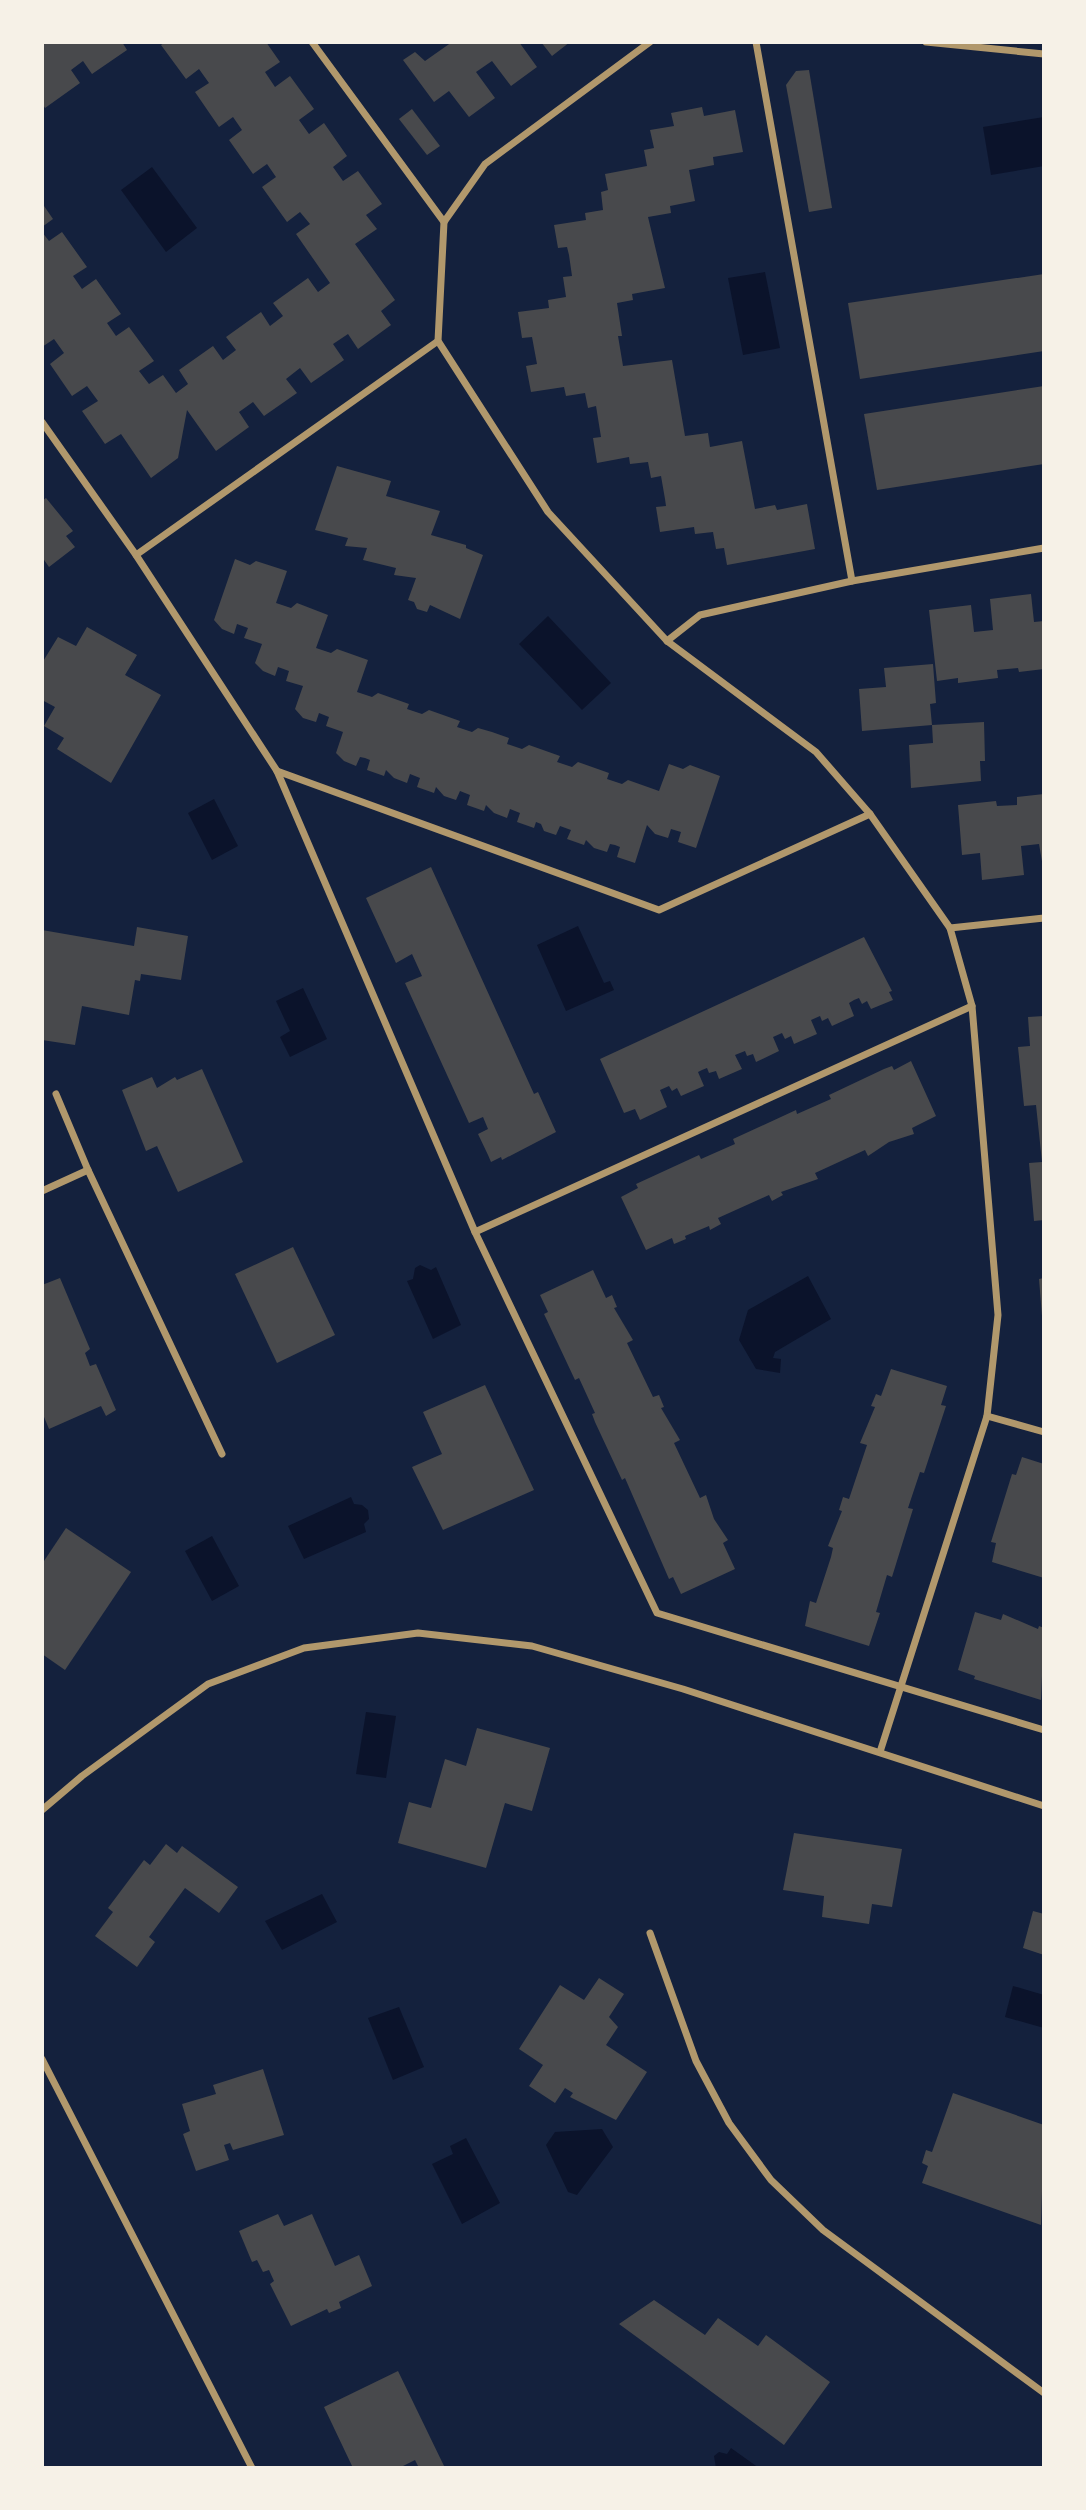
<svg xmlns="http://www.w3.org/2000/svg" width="1086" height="2510" font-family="'Titillium Web',sans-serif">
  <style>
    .water { fill: #0b132b }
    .building { fill: #48494c }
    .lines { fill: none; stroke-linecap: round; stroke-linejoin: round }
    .minor { stroke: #b1986c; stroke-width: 7 }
  </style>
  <rect width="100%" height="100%" fill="#14213d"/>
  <g class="water">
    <path d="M1044 117V166L991 175 983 127Z"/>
    <path d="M152 167 197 228 166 252 121 190Z"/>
    <path d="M765 272 780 348 743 355 728 278Z"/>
    <path d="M548 616 611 683 582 710 519 644Z"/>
    <path d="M214 799 238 846 212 860 188 813Z"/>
    <path d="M578 926 604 983 610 981 614 990 566 1011 537 945Z"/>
    <path d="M303 988 327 1039 290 1057 280 1037 290 1031 276 1001Z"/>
    <path d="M420 1265 431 1270 436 1267 461 1325 433 1339 407 1281 413 1279 415 1268Z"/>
    <path d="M808 1276 831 1319 775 1352 773 1358 781 1359 780 1373 756 1369 739 1340 748 1310Z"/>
    <path d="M351 1497 354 1504 362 1505 368 1510 369 1519 364 1524 366 1532 304 1559 288 1526Z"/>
    <path d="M212 1536 239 1586 212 1601 185 1551Z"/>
    <path d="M366 1712 396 1716 386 1778 356 1774Z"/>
    <path d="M322 1894 337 1922 282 1950 265 1921Z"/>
    <path d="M1013 1986 1044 1995V2028L1005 2017Z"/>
    <path d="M399 2007 424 2067 393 2080 368 2018Z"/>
    <path d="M602 2129 613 2147 577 2195 568 2192 546 2145 555 2132Z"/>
    <path d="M466 2138 500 2203 462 2224 432 2164 453 2154 450 2146Z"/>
    <path d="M731 2448 759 2468H716L714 2456 719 2452 727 2454Z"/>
  </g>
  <g class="building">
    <path d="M42 42H122L127 50 92 74 83 61 71 70 80 83 45 108 42 103Z"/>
    <path d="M165 42H266L280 62 265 72 275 87 290 76 314 109 299 120 309 134 324 123 347 156 333 167 343 181 358 171 382 204 366 215 377 229 355 244 395 300 381 311 391 325 358 349 348 334 333 344 344 360 311 383 300 368 286 379 297 393 264 416 253 402 239 412 249 427 216 451 187 410 178 458 151 478 121 434 105 444 82 411 98 401 87 386 72 396 50 364 64 353 54 339 42 347V232L49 241 62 232 87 267 73 276 82 289 96 279 121 314 107 323 116 336 129 327 154 361 139 371 149 384 163 375 176 393 188 384 179 370 213 346 223 360 236 350 226 337 261 312 270 326 283 316 273 303 308 278 318 292 330 283 296 234 310 224 300 212 287 222 262 187 276 177 267 164 253 174 229 140 242 130 233 117 219 127 195 92 209 83 199 69 186 79 161 45Z"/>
    <path d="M452 42H519L537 67 511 86 492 61 476 72 495 98 469 117 449 91 434 102 403 60 415 52 425 61Z"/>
    <path d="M541 42H570L552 56Z"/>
    <path d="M809 70 832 208 809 212 786 85 796 71Z"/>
    <path d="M702 107 704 116 735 110 743 152 713 157 714 165 689 170 695 201 670 206 671 213 648 217 665 288 632 294 633 300 617 303 622 336H618L623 366 672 360 685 436 708 433 710 447 742 441 755 509 775 505 777 510 807 504 815 549 727 565 724 548 716 549 713 532 695 534 694 527 660 532 656 507 666 506 665 499 661 476 651 478 648 462 630 464 629 457 597 463 593 438 601 437 596 406 588 408 585 393 566 396 564 387 531 392 526 366 537 364 532 337 522 338 518 312 549 308 548 300 566 297 563 277 572 276 569 255 567 247 558 248 554 225 586 220 585 213 603 210 601 192 608 190 605 174 647 166 644 150 654 148 650 130 674 126 671 113Z"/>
    <path d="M412 109 440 146 427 155 399 119Z"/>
    <path d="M42 203 53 219 42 227Z"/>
    <path d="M1044 274V351L860 379 848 303Z"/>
    <path d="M1044 386V464L877 490 864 414Z"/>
    <path d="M337 466 391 481 386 496 440 511 431 535 466 545V548L483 555 460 619 430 605 427 612 417 609 414 602 408 600 416 578 394 575 396 568 363 560 367 548 345 546 348 538 315 530Z"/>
    <path d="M46 498 73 531 66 536 75 547 49 567 42 557V501Z"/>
    <path d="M235 559 250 565 256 561 287 571 276 603 291 608 297 603 328 615 316 648 331 653 337 649 368 660 357 692 372 697 378 693 409 704 407 709 422 714 429 710 460 721 457 727 472 732 478 728 492 732 509 738 507 744 522 749 529 745 560 756 557 762 572 767 578 762 609 773 607 779 622 784 628 780 659 791 669 764 683 769 690 765 720 776 696 848 678 842 681 832 671 829 668 838 655 834 647 825 635 863 617 857 620 847 615 845 610 844 607 852 594 848 586 840 584 845 567 839 571 830 560 826 556 835 544 831 541 824 536 822 534 828 517 822 520 813 510 809 507 818 494 813 486 805 484 811 467 805 470 795 460 791 456 800 444 796 436 787 434 793 417 787 420 778 410 774 407 783 394 778 386 770 384 776 367 770 370 760 365 758 360 757 356 766 344 761 336 753 343 732 326 726 329 717 319 713 316 722 303 718 295 709 303 686 286 681 289 671 278 667 275 676 263 671 255 663 262 644 244 638 248 628 237 624 234 634 222 629 214 620Z"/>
    <path d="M1031 594 1034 622 1044 621V669L1019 672 1018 668 997 670 998 678 958 683V678L937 681 929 610 971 605 974 632 993 630 990 599Z"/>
    <path d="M87 627 137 655 125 675 161 695 111 783 57 749 64 738 44 726 55 707 42 700V663L58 637 76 646Z"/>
    <path d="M933 664 936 703 930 704 932 725 984 722 985 761H980L981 781 911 788 909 745 933 743 932 725 862 731 859 689 886 687 884 668Z"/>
    <path d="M1044 794V873L1039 844 1021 846 1024 875 982 880 980 853 962 855 958 805 996 801 997 806 1017 805V797Z"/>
    <path d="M431 867 534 1094 538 1092 556 1132 502 1160 501 1157 491 1162 488 1155 478 1134 488 1129 483 1117 469 1123 405 983 422 976 412 954 396 963 366 898Z"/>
    <path d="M137 927 188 936 181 980 141 974 140 981 135 980 129 1015 82 1006 75 1045 42 1040V930L134 946Z"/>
    <path d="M864 937 892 991 889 992 893 1000 871 1009 867 1001 862 1004 859 998 854 1000 849 1003 854 1016 832 1026 828 1018 822 1021 820 1016 811 1020 817 1034 794 1044 791 1036 785 1039 782 1033 773 1037 779 1051 756 1062 753 1054 747 1056 745 1051 735 1055 742 1069 719 1079 716 1071 709 1073 707 1068 702 1070 698 1072 704 1086 681 1096 677 1088 672 1091 669 1086 660 1090 667 1107 640 1120 635 1109 624 1113 600 1059Z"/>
    <path d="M1044 1016V1220L1034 1221 1029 1163 1042 1162 1036 1105 1024 1106 1018 1047 1030 1046 1028 1017Z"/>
    <path d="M911 1061 936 1116 912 1128 914 1134 889 1142 868 1156 865 1150 815 1173 818 1179 781 1192 783 1195 772 1201 769 1195 718 1218 721 1224 710 1230 709 1226 685 1236 686 1239 674 1244 672 1238 646 1250 621 1197 638 1188 636 1184 699 1155 701 1159 735 1144 733 1139 796 1110 797 1114 831 1099 829 1095 884 1069 892 1066 894 1070Z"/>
    <path d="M202 1069 243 1162 178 1192 157 1146 146 1151 122 1090 152 1077 157 1088 175 1077 177 1080Z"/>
    <path d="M293 1247 335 1335 277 1363 235 1274Z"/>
    <path d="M593 1270 606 1298 612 1295 617 1307 614 1308 633 1340 627 1343 653 1397 659 1395 664 1407 661 1408 680 1440 674 1443 700 1498 706 1495 714 1519 728 1540 723 1543 735 1569 681 1594 673 1577 669 1579 625 1478 622 1480 595 1422 592 1414 595 1413 579 1378 575 1380 544 1314 548 1312 540 1295Z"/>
    <path d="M60 1278 90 1349 85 1353 90 1366 96 1364 116 1410 106 1416 101 1406 49 1429 42 1412V1285Z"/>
    <path d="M1044 1278V1316H1042L1039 1279Z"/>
    <path d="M891 1369 947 1386 941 1405 946 1406 924 1473 920 1472 908 1508 913 1509 892 1577 887 1575 876 1612 880 1613 869 1646 805 1626 810 1601 816 1603 831 1557 833 1548 828 1546 842 1511 839 1510 843 1497 849 1499 867 1445 860 1443 875 1407 871 1406 876 1394 881 1396Z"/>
    <path d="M485 1385 534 1490 443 1530 412 1467 442 1454 423 1412Z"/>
    <path d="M1022 1457 1044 1464V1578L992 1562 996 1543 991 1542 1012 1474 1016 1475Z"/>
    <path d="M66 1528 131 1572 65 1670 42 1654V1564Z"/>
    <path d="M975 1612 1001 1620 1003 1614 1038 1629 1039 1626 1044 1628 1041 1700 974 1679 975 1676 958 1670Z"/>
    <path d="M477 1728 550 1748 532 1811 505 1803 486 1868 398 1843 409 1802 431 1808 445 1759 466 1766Z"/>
    <path d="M794 1833 902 1849 892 1907 872 1904 869 1924 822 1917 824 1896 783 1890Z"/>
    <path d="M166 1844 177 1853 182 1846 238 1887 219 1913 185 1888 149 1937 155 1942 137 1967 95 1936 113 1912 108 1908 144 1860 150 1865Z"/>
    <path d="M1033 1911 1044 1914V1955L1023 1948Z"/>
    <path d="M599 1978 624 1994 609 2017 618 2027 606 2045 647 2072 616 2120 570 2097 573 2093 565 2088 555 2103 529 2086 543 2065 519 2049 560 1985 584 2000Z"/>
    <path d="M263 2069 284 2135 233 2150 230 2143 224 2145 229 2160 196 2171 183 2134 190 2131 182 2104 216 2094 213 2085Z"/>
    <path d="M953 2093 1044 2125 1041 2225 922 2183 928 2166 922 2163 926 2150 932 2152Z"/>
    <path d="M278 2214 284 2226 312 2214 335 2266 359 2255 372 2286 339 2302 341 2308 329 2313 327 2309 291 2326 270 2284 274 2281 269 2270 263 2272 257 2260 252 2262 239 2231Z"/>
    <path d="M654 2300 705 2335 718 2318 758 2346 766 2335 830 2382 784 2445 619 2324Z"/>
    <path d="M398 2371 445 2468H419L415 2460 399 2468H353L324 2407Z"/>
  </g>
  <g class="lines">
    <g class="minor">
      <path d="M312 42 444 222"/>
      <path d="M650 42 485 164 444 222 438 341 548 512 667 641 816 752 870 814 950 928 972 1006 998 1315 987 1416 880 1752"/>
      <path d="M756 42 852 581"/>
      <path d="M926 42 1044 54"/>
      <path d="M42 422 136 555 277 771 475 1232 657 1613 1044 1730"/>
      <path d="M136 555 438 341"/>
      <path d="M667 641 700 615 852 581 1044 548"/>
      <path d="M277 771 659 910 870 814"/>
      <path d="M950 928 1044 918"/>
      <path d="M56 1094 88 1170 222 1454"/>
      <path d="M42 1191 88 1170"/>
      <path d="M475 1232 972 1006"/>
      <path d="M987 1416 1044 1432"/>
      <path d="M42 1810 82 1776 208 1684 304 1648 418 1633 532 1646 683 1689 1044 1806"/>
      <path d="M650 1933 696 2061 729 2123 771 2180 823 2230 1044 2393"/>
      <path d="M42 2059 252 2468"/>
    </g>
  </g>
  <rect width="1086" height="2510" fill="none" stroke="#f6f1e7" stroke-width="88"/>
</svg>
